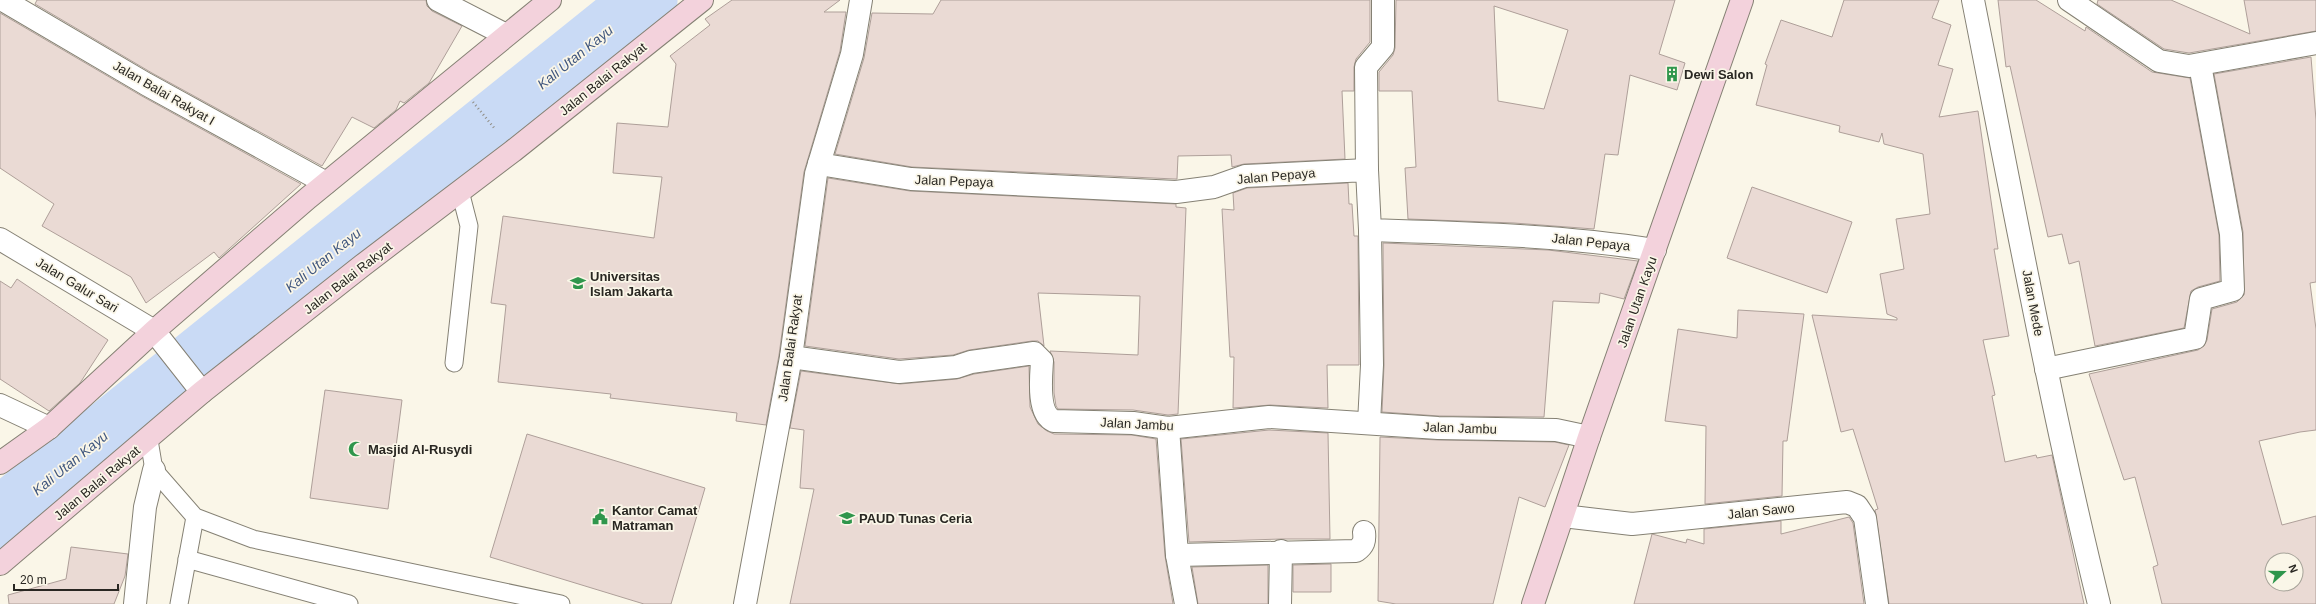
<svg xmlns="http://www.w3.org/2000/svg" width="2316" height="604" font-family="Helvetica,sans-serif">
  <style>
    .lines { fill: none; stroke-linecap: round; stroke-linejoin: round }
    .river { stroke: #c9daf5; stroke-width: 63 }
    .building { fill: #eadad4; stroke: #ae9f99; fill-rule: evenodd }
    .lane-casing { stroke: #858174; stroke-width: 19 }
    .street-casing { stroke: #858174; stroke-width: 24 }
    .secondary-casing { stroke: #858174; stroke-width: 24 }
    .path { stroke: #8f8c83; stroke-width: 2.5; stroke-dasharray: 1 3; stroke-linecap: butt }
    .lane { stroke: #fff; stroke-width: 17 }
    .street { stroke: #fff; stroke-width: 22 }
    .secondary { stroke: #f3d2dc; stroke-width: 22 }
    .labels { text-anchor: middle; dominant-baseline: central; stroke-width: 3.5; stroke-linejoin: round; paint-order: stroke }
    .poi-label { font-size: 13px; font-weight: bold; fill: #292722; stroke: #faf6e8; text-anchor: start }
    .street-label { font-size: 13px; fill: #292722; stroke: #faf6e8 }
    .water-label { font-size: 14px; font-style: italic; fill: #40577f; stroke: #faf6e8 }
  </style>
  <rect width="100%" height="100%" fill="#faf6e8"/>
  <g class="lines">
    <path class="river" d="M0 519 646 0"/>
  </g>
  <g class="building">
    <path d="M37 0H426L427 6 432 11 462 26 429 83 404 103 400 101 396 110 374 128 352 117 322 166 152 73 35 4Z"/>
    <path d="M732 0H840L824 12H846L840 51 804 172 779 355 766 425 736 421 737 413 610 398 611 394 498 382 506 305 491 303 503 216 654 238 662 177 613 173 617 123 668 127 676 64 670 56 710 25 705 19Z"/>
    <path d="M941 0H1370V42L1356 59 1354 67V91H1342L1345 159 1244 164 1232 167 1231 155 1178 156 1177 179H1175L912 167 835 154 864 58 872 13 933 14Z"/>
    <path d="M1396 0H1675L1659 54 1685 63 1677 90 1630 75 1618 155 1605 154 1594 229 1514 223 1408 219 1405 168 1416 167 1412 91H1379V72L1393 55 1395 48ZM1494 6 1568 30 1544 109 1498 101Z"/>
    <path d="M1844 0H1939L1932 18 1951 25 1938 65 1953 69 1939 117 1978 111 1998 249H1994L2009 336 1983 340 1995 395 1992 396 2005 462 2036 455 2037 458 2052 455 2084 604H1889L1875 510 1878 509 1853 429 1841 432 1812 315 1897 320V318L1887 314 1880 274 1904 269 1896 219 1930 214 1923 154 1884 144 1882 133 1879 142 1839 132 1840 126 1756 105 1767 65 1765 64 1781 20 1832 37Z"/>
    <path d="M1998 0H2036L2085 31 2086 27 2152 72 2190 78 2219 235 2220 281 2198 287 2191 291 2184 328 2095 346 2079 261 2069 264 2062 234 2048 237 2010 66 2006 67Z"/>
    <path d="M2098 0H2171L2250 34 2244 0H2316V31L2189 53 2164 49 2097 4Z"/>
    <path d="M0 13 140 95 301 184 219 258 214 252 146 303 131 277 42 226 54 204 0 168Z"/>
    <path d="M2311 57 2316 120V282L2310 283 2316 329V430L2300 432 2259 441 2282 525 2316 516V604H2162L2153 567 2158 565 2135 477 2124 480 2089 374 2198 350 2204 346 2207 340 2212 309 2237 302 2244 295 2243 232 2214 74ZM2272 560H2296V584H2272Z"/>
    <path d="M828 178 910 191 1176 204V207L1186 208 1178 414 1168 415 1133 410 1058 409 1056 406 1054 393V362L1050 351 1138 355 1140 296 1038 293 1044 346 1038 341H1032L969 350 953 355 899 359 805 346Z"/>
    <path d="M1348 183 1349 204H1352L1354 236H1358L1359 365H1327L1328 408 1270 405 1233 408 1234 357H1230L1222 209 1234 210 1233 193 1247 188Z"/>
    <path d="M1752 187 1852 222 1827 293 1727 258Z"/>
    <path d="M1383 243 1548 250 1638 261 1624 299 1600 293 1599 303 1553 301 1544 417 1439 416 1382 412 1384 365Z"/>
    <path d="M17 279 108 340 80 383 49 411 0 379V281L11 288Z"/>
    <path d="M1738 310 1804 314 1787 441H1783L1782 496 1705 504 1706 426 1665 421 1678 329 1737 338Z"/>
    <path d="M1029 366 1030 407 1038 424 1047 431 1054 434 1132 435 1156 439 1165 556 1173 604H790L814 489 800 488 804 430 790 428 801 371 900 384 957 379 974 374Z"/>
    <path d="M325 390 402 400 388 509 310 498Z"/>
    <path d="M1269 430 1328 433 1330 539H1281L1189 542 1181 439Z"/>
    <path d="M527 434 705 488 671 604H644L490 557Z"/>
    <path d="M1380 437 1438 440 1555 442 1569 445 1545 507 1519 497 1493 604H1396L1378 601Z"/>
    <path d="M1849 517 1853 523 1864 604H1634L1652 534 1686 543 1687 539 1704 544V529L1781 521V534Z"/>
    <path d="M71 547 128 554 125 576 114 604H9L8 595 66 579Z"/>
    <path d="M1331 564V592H1293V565Z"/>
    <path d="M1268 565V604H1198L1192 567Z"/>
  </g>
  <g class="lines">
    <defs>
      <g id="lane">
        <path d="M454 363 469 226 460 191"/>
        <path d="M149 440 154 470 195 517 253 539 561 604"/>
        <path d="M187 559 349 604"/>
        <path d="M179 604 195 517"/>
      </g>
      <g id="street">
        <path d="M3 0 146 84 326 183"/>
        <path d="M438 0 506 35"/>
        <path d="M1973 0C2013 202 2050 404 2099 604"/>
        <path d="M2069 0 2159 61 2189 66 2316 43"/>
        <path d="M819 164 911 179 1176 192 1214 187 1245 176 1367 170 1370 230C1465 233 1561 235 1655 250"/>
        <path d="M1367 170 1366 67 1383 47V0"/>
        <path d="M0 239 154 331 202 392"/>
        <path d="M791 357 899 372 956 367 971 362 1034 353 1042 361C1041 377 1037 414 1054 421L1133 423 1168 428 1269 417 1438 428 1556 430 1589 437"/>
        <path d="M2046 369 2195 338 2201 299 2233 290 2231 234 2200 65"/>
        <path d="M0 405 49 428"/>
        <path d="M1369 423 1372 365 1370 230"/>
        <path d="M1168 428 1177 555 1186 604"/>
        <path d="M1563 516 1632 524 1847 502 1857 506 1865 518 1877 604"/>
        <path d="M1177 555 1356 551C1364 545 1365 541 1364 532"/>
        <path d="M135 604 145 507 154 470"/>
        <path d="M745 604 791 357 816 174 852 54 861 0"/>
        <path d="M1280 604 1281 551"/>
      </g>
      <g id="secondary">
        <path d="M0 463 49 428 154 331 308 198 550 0"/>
        <path d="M0 564 202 392 363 265 513 151 702 0"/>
        <path d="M1533 604 1589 437 1742 0"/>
      </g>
    </defs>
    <use href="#lane" class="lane-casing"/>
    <use href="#street" class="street-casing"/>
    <use href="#secondary" class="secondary-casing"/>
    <path class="path" d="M473 102 495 129"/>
    <use href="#lane" class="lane"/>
    <use href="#street" class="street"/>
    <use href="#secondary" class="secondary"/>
  </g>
  <defs>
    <symbol id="building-bare" viewBox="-9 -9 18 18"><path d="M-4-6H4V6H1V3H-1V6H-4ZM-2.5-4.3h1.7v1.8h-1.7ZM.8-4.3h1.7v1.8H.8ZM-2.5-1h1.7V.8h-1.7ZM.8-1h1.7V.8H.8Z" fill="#2f964c" stroke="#faf6e8" stroke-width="2.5" paint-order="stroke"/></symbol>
    <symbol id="university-bare" viewBox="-9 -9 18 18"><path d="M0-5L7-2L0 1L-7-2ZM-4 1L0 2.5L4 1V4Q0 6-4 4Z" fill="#2f964c" stroke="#faf6e8" stroke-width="2.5" paint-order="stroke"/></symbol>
    <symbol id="mosque-bare" viewBox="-9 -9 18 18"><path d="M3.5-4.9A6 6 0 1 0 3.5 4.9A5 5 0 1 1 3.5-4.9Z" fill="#2f964c" stroke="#faf6e8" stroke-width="2.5" paint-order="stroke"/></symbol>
    <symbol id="civic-bare" viewBox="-9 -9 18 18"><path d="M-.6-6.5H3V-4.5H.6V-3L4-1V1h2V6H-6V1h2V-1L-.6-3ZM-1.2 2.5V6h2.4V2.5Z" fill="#2f964c" stroke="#faf6e8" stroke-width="2.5" paint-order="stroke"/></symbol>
    <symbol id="school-bare" viewBox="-9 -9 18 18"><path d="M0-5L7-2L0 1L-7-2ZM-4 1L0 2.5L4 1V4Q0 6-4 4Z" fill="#2f964c" stroke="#faf6e8" stroke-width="2.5" paint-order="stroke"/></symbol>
  </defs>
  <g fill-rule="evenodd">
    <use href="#building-bare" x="1661" y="63" width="22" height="22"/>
    <use href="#university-bare" x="567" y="272" width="22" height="22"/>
    <use href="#mosque-bare" x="345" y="438" width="22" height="22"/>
    <use href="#civic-bare" x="589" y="506" width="22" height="22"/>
    <use href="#school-bare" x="836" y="507" width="22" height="22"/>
  </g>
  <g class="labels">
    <g class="poi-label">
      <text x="1684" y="74">Dewi Salon</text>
      <text x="590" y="276">Universitas<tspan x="590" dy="15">Islam Jakarta</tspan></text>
      <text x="368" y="449">Masjid Al-Rusydi</text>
      <text x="612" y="510">Kantor Camat<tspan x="612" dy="15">Matraman</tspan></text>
      <text x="859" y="518">PAUD Tunas Ceria</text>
    </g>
    <g class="street-label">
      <text transform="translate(603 79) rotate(-39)">Jalan Balai Rakyat</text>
      <text transform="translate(164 93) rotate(30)">Jalan Balai Rakyat I</text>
      <text transform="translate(1276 176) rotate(-5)">Jalan Pepaya</text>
      <text transform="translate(954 181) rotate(2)">Jalan Pepaya</text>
      <text transform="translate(1591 242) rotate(6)">Jalan Pepaya</text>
      <text transform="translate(348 278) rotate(-38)">Jalan Balai Rakyat</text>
      <text transform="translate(77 285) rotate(31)">Jalan Galur Sari</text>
      <text transform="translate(1637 302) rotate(-71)">Jalan Utan Kayu</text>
      <text transform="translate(2033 303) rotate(79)">Jalan Mede</text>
      <text transform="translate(790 348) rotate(-82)">Jalan Balai Rakyat</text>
      <text transform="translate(1137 424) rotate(3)">Jalan Jambu</text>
      <text transform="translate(1460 428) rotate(2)">Jalan Jambu</text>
      <text transform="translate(97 483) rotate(-40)">Jalan Balai Rakyat</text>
      <text transform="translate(1761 511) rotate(-6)">Jalan Sawo</text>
    </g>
    <g class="water-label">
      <text transform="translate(575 57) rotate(-39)">Kali Utan Kayu</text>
      <text transform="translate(323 260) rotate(-39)">Kali Utan Kayu</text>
      <text transform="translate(70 463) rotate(-39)">Kali Utan Kayu</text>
    </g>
  </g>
  <g transform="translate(2284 572) rotate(69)"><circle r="19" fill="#faf6e8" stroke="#a6a399"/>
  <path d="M0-3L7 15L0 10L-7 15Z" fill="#2f964c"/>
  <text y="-6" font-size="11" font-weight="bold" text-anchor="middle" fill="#292722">N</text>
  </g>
  <path d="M14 584v6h104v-6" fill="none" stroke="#292722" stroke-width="2"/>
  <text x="20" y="584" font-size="12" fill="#292722" stroke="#faf6e8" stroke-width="3" paint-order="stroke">20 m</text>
</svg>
